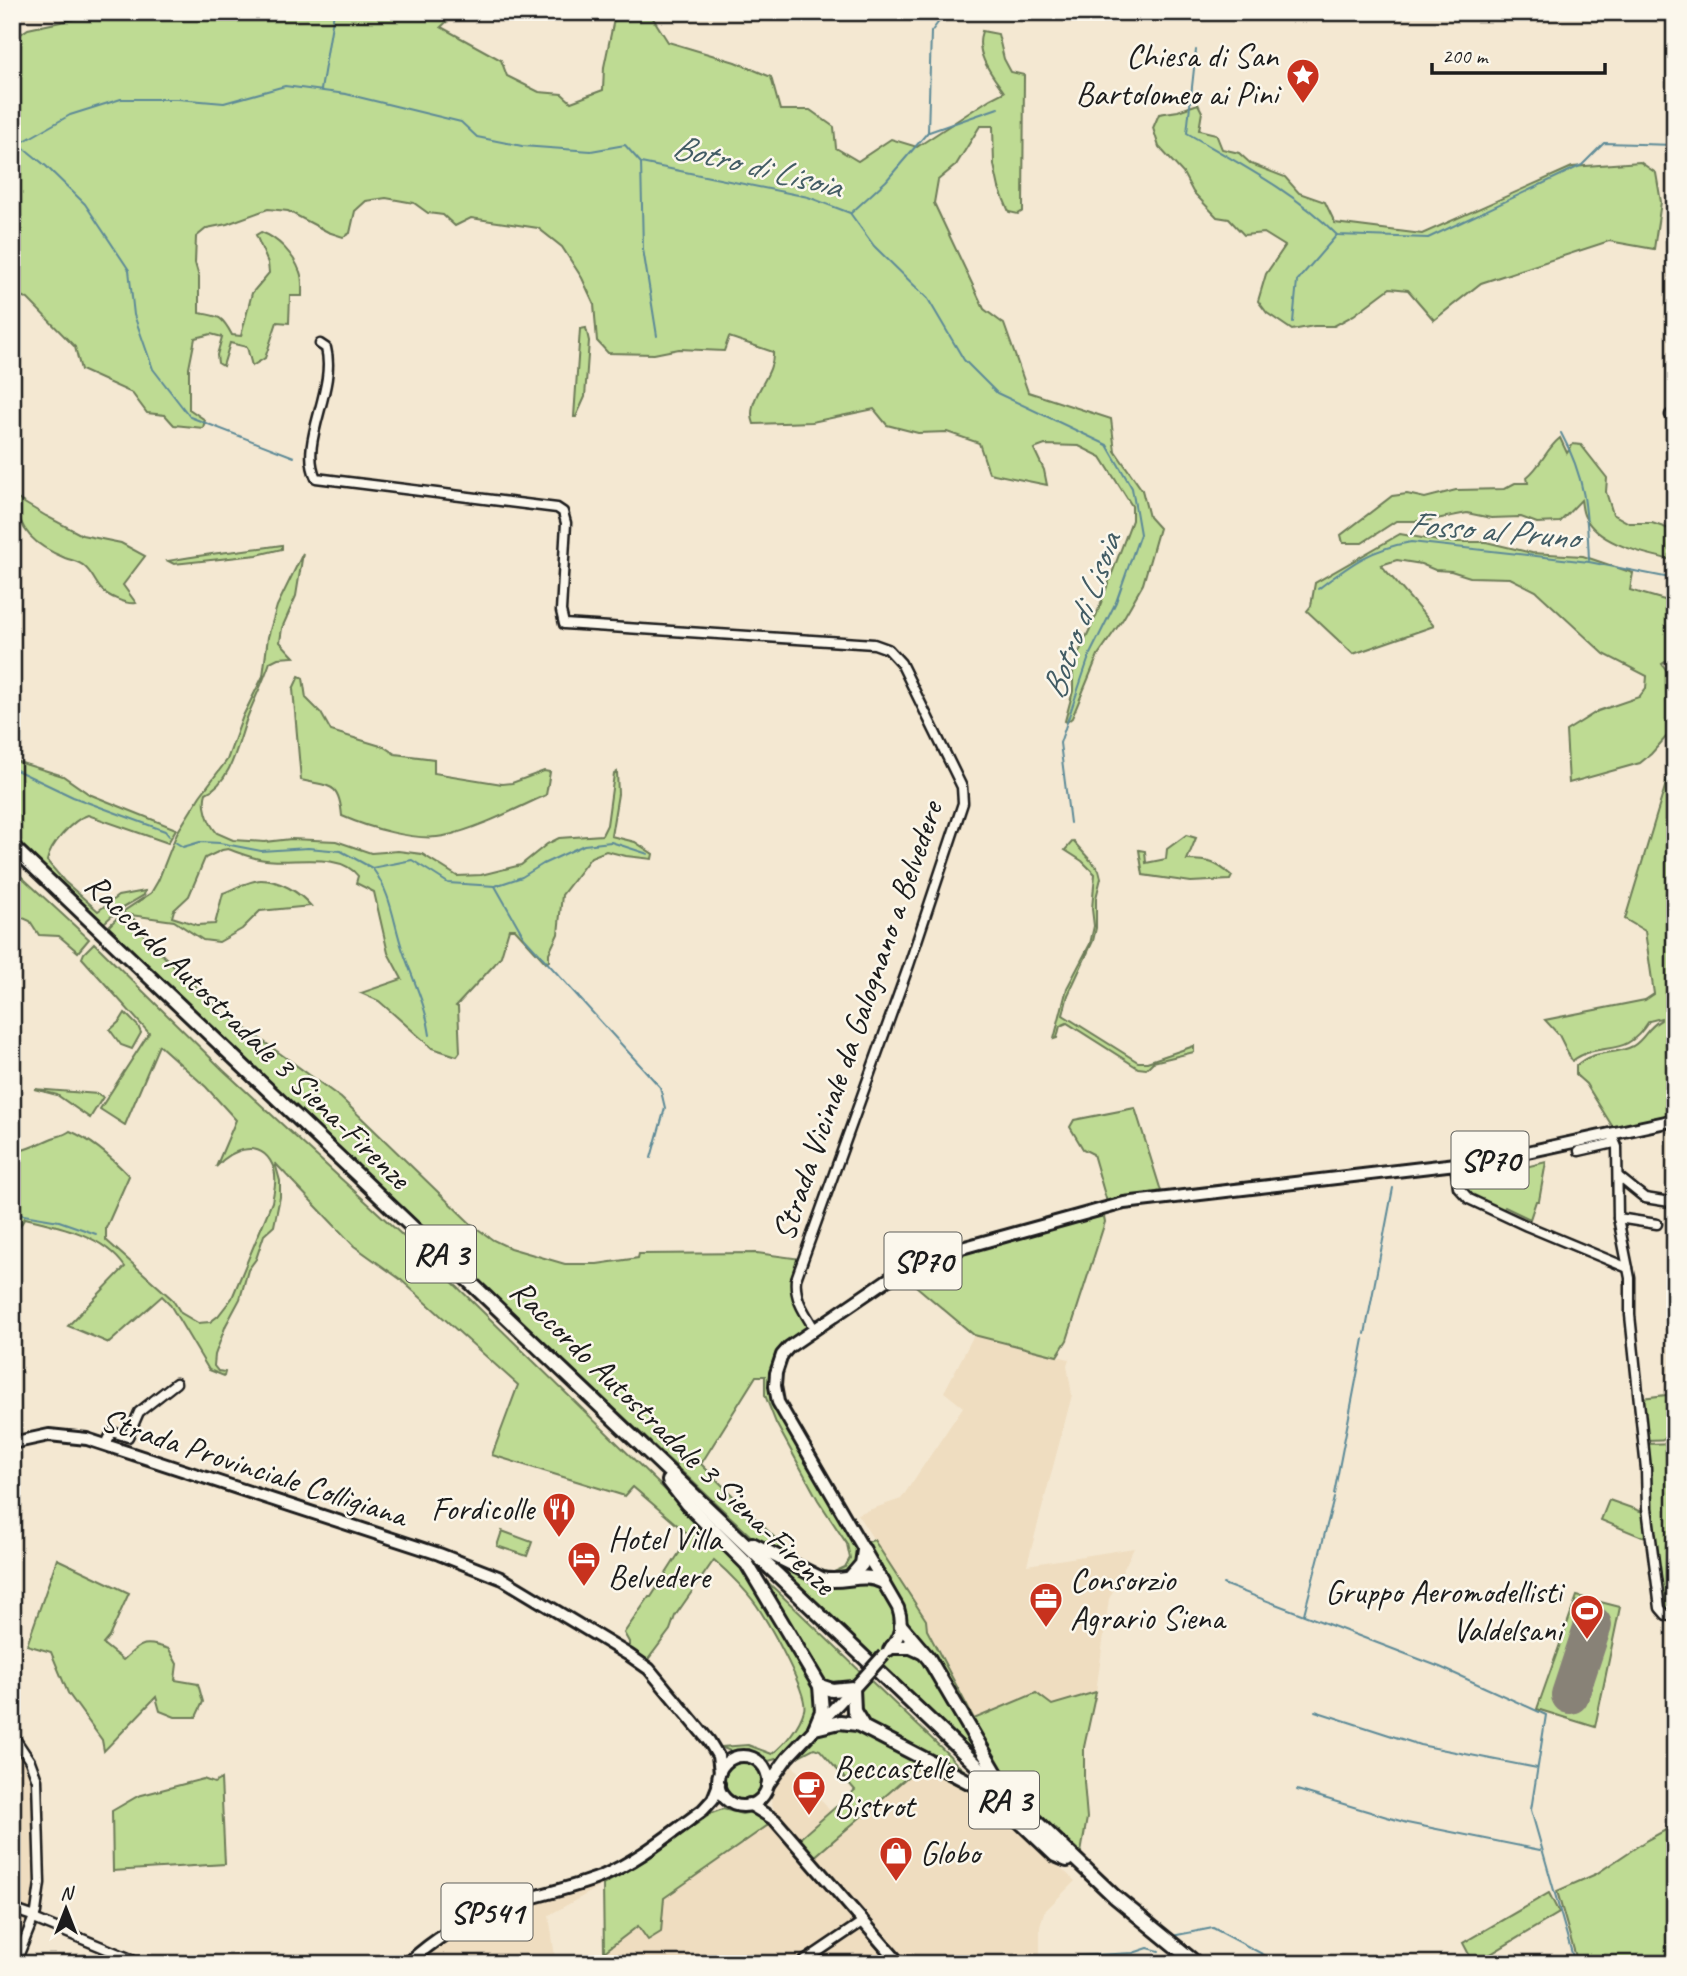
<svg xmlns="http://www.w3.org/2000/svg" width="1687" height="1976" font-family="Caveat,sans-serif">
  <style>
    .built { fill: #efddc0 }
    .green { fill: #bedb93; stroke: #6d7c58; stroke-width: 2; fill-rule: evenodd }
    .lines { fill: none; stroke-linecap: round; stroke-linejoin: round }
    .stream { stroke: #5d8a97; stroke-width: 2 }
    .runway { stroke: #888277; stroke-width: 38 }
    .minor-casing { stroke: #1c1c1c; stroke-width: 13 }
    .major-casing { stroke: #1c1c1c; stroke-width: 16 }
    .highway-casing { stroke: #1c1c1c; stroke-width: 18 }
    .minor { stroke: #fbf7ec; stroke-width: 8 }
    .major { stroke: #fbf7ec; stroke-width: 10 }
    .highway { stroke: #fbf7ec; stroke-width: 12 }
    .major-bridge-casing { stroke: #1c1c1c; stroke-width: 16; stroke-linecap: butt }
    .major-bridge { stroke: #fbf7ec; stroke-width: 10 }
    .labels { text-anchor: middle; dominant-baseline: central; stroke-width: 5; stroke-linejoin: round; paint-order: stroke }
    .shield { fill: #fbf7ec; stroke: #5f5e5a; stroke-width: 2 }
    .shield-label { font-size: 32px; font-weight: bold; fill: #1c1c1c }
    .poi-label { font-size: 33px; fill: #1c1c1c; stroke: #fbf7ec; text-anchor: start }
    .street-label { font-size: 33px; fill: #1c1c1c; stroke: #fbf7ec }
    .water-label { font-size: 35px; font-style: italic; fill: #425c64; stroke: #fbf7ec }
  </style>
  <rect width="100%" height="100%" fill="#f4e8d2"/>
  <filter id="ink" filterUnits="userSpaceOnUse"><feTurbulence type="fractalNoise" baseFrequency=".0143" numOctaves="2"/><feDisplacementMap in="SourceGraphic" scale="14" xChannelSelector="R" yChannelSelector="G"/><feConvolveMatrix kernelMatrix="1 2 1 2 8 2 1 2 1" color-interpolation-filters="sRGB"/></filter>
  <g filter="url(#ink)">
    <g class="built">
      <path d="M974 1335 1069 1359 1067 1365 1072 1395 1027 1565 1134 1548 1109 1599 1096 1692 1052 1705 1036 1693 974 1719 927 1630 926 1620 857 1514 901 1499 963 1407 944 1392Z"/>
      <path d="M12 1734 35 1771 39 1898 12 1964Z"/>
      <path d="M789 1761 831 1812 797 1841 776 1815 771 1801 776 1779Z"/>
      <path d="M920 1766 983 1798 1005 1816 1075 1881 1044 1912 1040 1927V1964H902L813 1858Z"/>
      <path d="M771 1823 895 1964H604V1952L639 1925 664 1899Z"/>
      <path d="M601 1881 603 1885 549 1915 556 1964H425L423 1955 455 1933 490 1915Z"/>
    </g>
    <g class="green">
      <path d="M107 12H457L441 27 501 60 507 76 539 92 562 94 571 102 603 90 604 67 614 19 622 12H649L668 42 735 62 771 77 780 110H810L834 127 836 148 858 161 891 139 917 147 990 99 1004 92C992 75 974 54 982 31L998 34 1004 59 1011 72 1024 75 1023 211 1018 214 1009 212 999 188 994 165 993 126H980L956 165 938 180 934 203 984 309 1004 324 1028 392 1111 419 1115 451 1142 490 1149 517 1159 528 1143 584 1123 619 1098 655 1072 718 1067 722 1065 721 1073 691V665L1096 616 1132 520V506L1101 457 1079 446 1045 445 1034 449 1044 470 1047 485 989 473 979 443 947 432 918 433 887 425 874 409 812 422 754 424C744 399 775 377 773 352L729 337 724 351 679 349 654 354 608 353 597 341 594 304 582 278 562 247 538 228 471 218 455 226 443 215 428 213 414 203 386 198 366 201 355 211 350 233 343 237 328 232 288 211 268 209 227 224 207 228 196 237 195 263 199 277V313C219 316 222 316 232 335L241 336 252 293 269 273 268 263 256 235 261 232C278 238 294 255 300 272 303 279 302 288 302 296H290L289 323 277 322 265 358 252 366 247 347 230 343 223 366 218 363 217 355 222 337 211 334 195 338 189 368V409L205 420 203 428 174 425 165 415 147 413 132 393 81 370 75 347 28 299 12 292V40L28 29Z"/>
      <path d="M1198 104 1202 112 1199 130 1216 134 1222 149 1239 153 1251 164 1285 177 1299 193 1325 202 1335 223 1422 234 1572 167 1640 162 1656 173 1661 202 1654 249 1609 241 1481 283 1434 320 1408 290 1390 288 1354 315 1334 326H1314L1292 330 1267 313 1258 301 1266 274 1285 246 1264 233 1244 235 1229 219 1217 217 1193 192 1183 173 1159 147 1153 128 1159 114 1178 111Z"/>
      <path d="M586 328 589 341 585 397 576 417H574L580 329Z"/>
      <path d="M1560 438 1567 453 1573 444 1581 445 1607 478 1606 492 1613 514 1629 523H1652L1675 531V561C1646 553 1600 546 1585 517 1582 512 1582 505 1581 500L1560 522 1537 523 1521 517 1491 518 1467 513 1426 521H1396L1362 543H1343L1341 535 1392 496 1407 494 1425 498 1456 490 1504 489 1515 483H1528L1527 477C1541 466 1546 449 1560 438Z"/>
      <path d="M16 498 46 516 82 535 121 543 145 556 123 585 136 603C127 605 107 596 101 589 95 582 92 573 85 567 79 561 73 561 65 558 36 546 17 531 16 498Z"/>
      <path d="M1400 534 1444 542H1486L1532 553 1583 556 1633 573 1630 590 1675 603V655L1662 664 1675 682V727L1651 754 1640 763 1569 783 1566 731 1598 711 1639 697 1646 688 1647 676 1604 654 1536 591 1510 578 1470 577 1451 571 1435 570 1421 564 1397 560 1381 565 1434 626 1353 654 1307 611 1311 606 1315 583Z"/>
      <path d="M282 545V549L257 555 174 564 168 561C206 553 244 551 282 545Z"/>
      <path d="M303 553 296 596 282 628 280 642 294 657 278 658 270 662C264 680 256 696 249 713 239 736 233 782 206 793 202 805 208 823 217 833L233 840 265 842 291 839 336 841 371 853 398 851 422 854 457 876 481 875 521 865 547 844 559 838 602 835 607 825 614 774 617 772 618 794 611 836 635 842 653 854 652 859 626 856 606 851 591 857 562 895 558 934 549 953V961L546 963 515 929H509L501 956 494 965 456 1006 458 1007 460 1052 457 1056 432 1048 379 1001 361 993 402 979 388 953 374 892 356 883 358 876C340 851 292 864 266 860 253 859 240 853 228 849L222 850 205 858 189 896 174 910 172 917 197 925 215 924 223 893C234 889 250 880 261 880 280 880 299 892 311 906L260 911 242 929 219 942 203 940 174 921 123 914 124 911 151 893 158 881 177 833 200 796 227 760 243 716 263 676 268 637 277 606Z"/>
      <path d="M299 676 303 678 306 698 321 713 331 731 384 747 395 754 434 759V773L502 784 512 783 544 771 550 772 546 795C513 810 479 828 444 836 416 842 367 827 342 816 339 782 331 787 301 780L293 689Z"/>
      <path d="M12 760 63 776 89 794 176 829 168 843 88 815C72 820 50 845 47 861L64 881 98 911 118 896 145 891 144 895 117 911 103 924 12 840Z"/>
      <path d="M1675 768V1116L1614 1129 1586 1084 1576 1075V1066C1592 1049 1614 1056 1633 1046 1646 1038 1646 1028 1661 1020V1018L1649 1021C1623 1062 1604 1038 1572 1061L1559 1035 1545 1020 1645 1000 1654 994 1645 931 1625 919 1668 777Z"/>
      <path d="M1186 835 1196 838 1187 860C1209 860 1216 862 1232 876L1230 880 1191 882 1143 875 1139 850 1145 851 1146 863 1166 859 1167 849Z"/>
      <path d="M1073 841 1099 870 1101 878 1096 898V928L1093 941 1068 995 1063 1015 1138 1062H1147L1194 1046V1052L1153 1062 1146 1069 1138 1068 1067 1023 1060 1026 1057 1038 1054 1039 1067 988 1090 944 1094 926 1092 909 1095 874 1082 861 1065 850Z"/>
      <path d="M12 868 89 939 78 952 59 936 39 935 30 921 12 913Z"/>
      <path d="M118 917 134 919 147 940 219 1009 341 1098 471 1224 493 1240 510 1248 565 1264H597L638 1258 639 1254 757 1253 801 1259C788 1292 794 1297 807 1328L792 1337 778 1354 769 1381 773 1399 795 1444 858 1552C857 1571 844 1578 826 1577L756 1541 346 1157 107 928ZM756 1376H765V1395L776 1423 818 1500 847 1544 850 1558 845 1567 832 1573 802 1565 701 1464Z"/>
      <path d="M94 943 223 1070 440 1270 740 1563 814 1685 817 1709 807 1730 779 1758 769 1761 749 1749 730 1751 721 1747 748 1745 772 1754C785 1744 800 1726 804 1710 809 1695 771 1628 761 1612 751 1595 728 1572 714 1560L675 1616 670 1630 646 1662 629 1650V1642L624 1633 649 1597H651L690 1536 633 1487 625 1496 492 1455 518 1385 400 1279 354 1246 275 1163 280 1181V1197L274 1226 264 1235 256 1259 248 1270 240 1299 226 1325 215 1355 214 1366 218 1371 225 1372 224 1376 209 1370 169 1303 162 1296 109 1343 68 1326 125 1267C103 1235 60 1226 25 1218L18 1229 12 1227V1153C26 1150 37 1145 50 1139 57 1136 63 1136 70 1131 92 1140 113 1159 129 1176L106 1228V1240L172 1299 181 1313 198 1323 210 1322 218 1316 232 1298 272 1202C274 1191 277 1180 274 1169 263 1138 232 1148 216 1167L236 1120 206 1087 159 1045 125 1125 100 1109 149 1033 82 958 84 953Z"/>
      <path d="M125 1013 138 1026 141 1033 132 1049 121 1045 110 1030 120 1021Z"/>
      <path d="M34 1089 98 1094 103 1097 90 1118 57 1095Z"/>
      <path d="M1135 1108 1161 1191 1107 1202 1093 1154 1083 1149 1070 1127 1074 1120Z"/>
      <path d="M1546 1162 1539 1201H1536L1530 1219 1505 1207 1502 1212 1464 1192 1461 1175 1488 1176Z"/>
      <path d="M1103 1211 1105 1222 1067 1340 1057 1356 974 1335 904 1276 929 1263Z"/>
      <path d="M1675 1394V1439L1646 1440 1642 1398Z"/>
      <path d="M1675 1443V1612L1666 1610 1662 1603 1651 1518 1646 1444Z"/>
      <path d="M1609 1500 1643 1512 1648 1534 1642 1537 1601 1520Z"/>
      <path d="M502 1531 532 1542 527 1556 497 1546Z"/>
      <path d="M874 1540 926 1620 927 1630 974 1719 1036 1693 1052 1705 1096 1692 1084 1747V1782L1087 1818 1081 1853 1009 1785 997 1770 907 1626 901 1605 864 1543Z"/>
      <path d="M765 1555C780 1563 798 1576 814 1580 829 1584 848 1576 863 1579 883 1582 900 1610 896 1630 894 1642 882 1651 874 1660Z"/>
      <path d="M57 1559 129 1593 109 1637 103 1644 123 1660C142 1643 144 1640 169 1649L177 1664 175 1680 198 1684 203 1702 196 1717H175L160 1711 156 1697 104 1751 102 1740 68 1693 51 1652 27 1645Z"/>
      <path d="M753 1568 862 1673 853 1683 826 1686Z"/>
      <path d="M1577 1596 1620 1607 1595 1727 1537 1709Z"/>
      <path d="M898 1652H907L923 1660 990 1770 879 1666 890 1655Z"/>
      <path d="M868 1678 950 1756C956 1767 970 1773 979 1782L864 1722 855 1696Z"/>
      <path d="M839 1726 857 1728 980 1792 983 1798 920 1766 813 1858 797 1841 855 1790 820 1750 814 1748 789 1761C804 1746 817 1731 839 1726Z"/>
      <circle cx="743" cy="1781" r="20"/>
      <path d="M203 1779 214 1783 221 1779 225 1864 113 1871 112 1811 138 1796Z"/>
      <path d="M723 1809 742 1814 752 1812 771 1823 664 1898 661 1932 648 1940 638 1926 604 1952 603 1885 646 1860 712 1813Z"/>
      <path d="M1675 1825V1964H1578L1557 1891 1596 1874 1647 1840Z"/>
      <path d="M1549 1893 1559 1913 1474 1964 1463 1943Z"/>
    </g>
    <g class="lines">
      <g class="stream">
        <path d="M1196 50 1187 133C1238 163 1295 192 1337 235L1428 238 1582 165 1604 143 1675 145"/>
        <path d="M321 90 334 12"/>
        <path d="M929 132 998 108"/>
        <path d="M12 143 19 144 70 115 121 99H178L224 103 285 86 346 94 461 122 477 137 522 146 591 151 625 145 641 163 808 197 850 213 874 246 928 299 964 360 997 393 1107 445 1132 488 1140 534 1116 602 1090 654 1060 743 1070 823"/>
        <path d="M19 144 46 166 85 204 129 270 134 315 153 369 190 417 294 457"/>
        <path d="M641 163 643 249 657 336"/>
        <path d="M851 213 886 181 928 132 931 32 946 12"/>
        <path d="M1293 322 1297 281 1336 236"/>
        <path d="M1561 433C1586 479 1587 510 1589 560"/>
        <path d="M1318 589C1350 565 1370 549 1411 542L1589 562 1675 579"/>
        <path d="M12 768 73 797 165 831 169 836"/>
        <path d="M175 842 183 847 200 842 220 843 261 851 308 848 341 851 372 868 412 860 448 883 495 886 522 877 543 864 584 845 611 842 648 854"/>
        <path d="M373 869C392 895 393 922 403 951 413 980 426 1005 430 1035"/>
        <path d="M495 886 524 937 660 1087 665 1108 651 1158"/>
        <path d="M12 1213 59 1221 96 1234"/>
        <path d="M1365 1334 1393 1188"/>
        <path d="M1334 1494 1364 1339"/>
        <path d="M1223 1584 1440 1667 1546 1715 1531 1810 1575 1964"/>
        <path d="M1304 1614 1334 1498"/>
        <path d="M1315 1711 1420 1745 1537 1768"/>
        <path d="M1297 1790 1407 1823 1540 1850"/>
        <path d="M1172 1936 1213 1928 1281 1964"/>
        <path d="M1042 1958 1133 1953 1148 1948 1159 1951"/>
      </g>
      <path class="runway" d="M1570 1695 1593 1625"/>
      <defs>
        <g id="minor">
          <path d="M320 344 326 348C337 390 298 442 316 478L557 508 563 512 566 523 561 611 564 624 874 644 888 649 901 663 962 787 963 803 909 965 796 1279C794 1298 804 1312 814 1328"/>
          <path d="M1670 415 1675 416"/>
          <path d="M1611 1133 1617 1147 1618 1218 1630 1278V1315L1646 1469 1647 1508 1660 1608 1666 1615H1675"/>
          <path d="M1579 1151 1614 1143"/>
          <path d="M1455 1164 1458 1187 1469 1199 1527 1226 1628 1268"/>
          <path d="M1619 1177 1645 1198 1670 1202 1675 1205"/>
          <path d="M1618 1218 1657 1224"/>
          <path d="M106 1444 112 1432 128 1437 139 1412 176 1383"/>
          <path d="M12 1734 30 1761 37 1780 40 1883 36 1912 15 1964"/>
          <path d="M12 1909 35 1917"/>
          <path d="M34 1919 131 1959 129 1964"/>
          <path d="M800 1964 862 1922"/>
        </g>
        <g id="major">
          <path d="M12 1443 49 1435 87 1439 439 1554 503 1579 629 1655 649 1669 709 1741 718 1756 720 1772"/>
          <path d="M889 1650C900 1637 904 1625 898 1608L778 1402 775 1386 776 1373 782 1355 789 1347 887 1280 915 1264 940 1254 1124 1203 1490 1160 1675 1120"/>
          <circle cx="743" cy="1781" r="25"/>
          <path d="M767 1786 787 1758 855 1686"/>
          <path d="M749 1804 775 1820 900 1964"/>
          <path d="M407 1964C433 1940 464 1920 498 1908 531 1896 567 1890 600 1877 638 1861 670 1834 703 1810L713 1799 719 1784"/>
        </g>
        <g id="highway">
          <path d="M12 846 870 1663"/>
          <path d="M669 1481 687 1504 747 1564 820 1686 822 1711 815 1728"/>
          <path d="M752 1544 822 1579C844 1584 862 1571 883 1582"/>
          <path d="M850 1578 862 1564 864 1550"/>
          <path d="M901 1626 929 1659 1000 1780"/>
          <path d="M892 1647H911L922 1652"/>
          <path d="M877 1670 1114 1896 1197 1964"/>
          <path d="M820 1686 832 1690 853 1688 854 1711 863 1726"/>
          <path d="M815 1728 840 1722 857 1724 971 1783 992 1795 1055 1855 1067 1860"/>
        </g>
      </defs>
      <use href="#minor" class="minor-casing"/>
      <use href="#major" class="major-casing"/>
      <use href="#highway" class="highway-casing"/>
      <use href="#minor" class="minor"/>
      <use href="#major" class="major"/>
      <use href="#highway" class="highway"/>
      <defs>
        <path id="major-bridge" d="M856 1686 884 1655"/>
      </defs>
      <use href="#major-bridge" class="major-bridge-casing"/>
      <use href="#major-bridge" class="major-bridge"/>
    </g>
  </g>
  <defs>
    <symbol id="sight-pin" viewBox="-11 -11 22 30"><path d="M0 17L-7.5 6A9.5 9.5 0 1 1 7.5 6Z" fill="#c8321e" stroke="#fbf7ec"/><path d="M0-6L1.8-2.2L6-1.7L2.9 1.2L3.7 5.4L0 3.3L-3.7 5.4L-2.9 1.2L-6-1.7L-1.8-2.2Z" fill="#fff"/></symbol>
    <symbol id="restaurant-pin" viewBox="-11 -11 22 30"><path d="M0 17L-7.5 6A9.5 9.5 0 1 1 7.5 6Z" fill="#c8321e" stroke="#fbf7ec"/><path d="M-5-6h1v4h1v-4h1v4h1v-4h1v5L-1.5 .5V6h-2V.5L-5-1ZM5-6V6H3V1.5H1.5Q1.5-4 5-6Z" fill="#fff"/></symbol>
    <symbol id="hotel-pin" viewBox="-11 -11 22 30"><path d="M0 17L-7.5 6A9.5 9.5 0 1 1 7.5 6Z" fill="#c8321e" stroke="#fbf7ec"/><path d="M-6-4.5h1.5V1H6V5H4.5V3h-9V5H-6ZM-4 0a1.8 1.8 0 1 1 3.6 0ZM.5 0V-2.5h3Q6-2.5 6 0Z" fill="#fff"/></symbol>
    <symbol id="office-pin" viewBox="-11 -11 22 30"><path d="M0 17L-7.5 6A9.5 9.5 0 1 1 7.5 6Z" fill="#c8321e" stroke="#fbf7ec"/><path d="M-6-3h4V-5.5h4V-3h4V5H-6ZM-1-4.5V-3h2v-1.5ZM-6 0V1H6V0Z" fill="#fff"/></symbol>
    <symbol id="stadium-pin" viewBox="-11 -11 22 30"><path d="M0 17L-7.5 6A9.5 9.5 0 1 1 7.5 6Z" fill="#c8321e" stroke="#fbf7ec"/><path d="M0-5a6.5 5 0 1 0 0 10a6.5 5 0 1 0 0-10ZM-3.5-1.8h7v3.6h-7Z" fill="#fff"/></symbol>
    <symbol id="cafe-pin" viewBox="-11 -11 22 30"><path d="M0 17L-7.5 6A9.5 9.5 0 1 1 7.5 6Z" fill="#c8321e" stroke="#fbf7ec"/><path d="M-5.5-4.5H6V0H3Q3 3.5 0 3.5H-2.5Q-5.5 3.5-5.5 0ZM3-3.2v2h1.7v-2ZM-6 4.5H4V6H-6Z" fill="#fff"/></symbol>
    <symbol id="shop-pin" viewBox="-11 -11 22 30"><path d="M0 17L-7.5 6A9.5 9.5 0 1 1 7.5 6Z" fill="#c8321e" stroke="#fbf7ec"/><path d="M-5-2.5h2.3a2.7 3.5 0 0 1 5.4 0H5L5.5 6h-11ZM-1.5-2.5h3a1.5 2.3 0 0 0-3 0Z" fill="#fff"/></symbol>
  </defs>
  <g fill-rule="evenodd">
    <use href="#sight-pin" x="1284" y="56" width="38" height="52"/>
    <use href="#restaurant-pin" x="540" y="1490" width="38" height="52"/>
    <use href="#hotel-pin" x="565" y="1539" width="38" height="52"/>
    <use href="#office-pin" x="1027" y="1580" width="38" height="52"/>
    <use href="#stadium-pin" x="1568" y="1592" width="38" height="52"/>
    <use href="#cafe-pin" x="790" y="1768" width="38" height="52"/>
    <use href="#shop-pin" x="877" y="1834" width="38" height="52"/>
  </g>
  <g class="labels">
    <g class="shield">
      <rect x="1451.5" y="1131.5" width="77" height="57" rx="5"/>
      <rect x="406" y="1225.5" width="70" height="57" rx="5"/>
      <rect x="884.5" y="1232.5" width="77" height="57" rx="5"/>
      <rect x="969" y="1771.5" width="70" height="57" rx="5"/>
      <rect x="441.5" y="1883.5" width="91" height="57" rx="5"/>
    </g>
    <g class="shield-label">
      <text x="1490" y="1160">SP70</text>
      <text x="441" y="1254">RA 3</text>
      <text x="923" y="1261">SP70</text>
      <text x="1004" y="1800">RA 3</text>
      <text x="487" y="1912">SP541</text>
    </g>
    <g class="poi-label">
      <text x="1278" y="56" text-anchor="end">Chiesa di San<tspan x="1278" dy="38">Bartolomeo ai Pini</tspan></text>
      <text x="534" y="1509" text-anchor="end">Fordicolle</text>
      <text x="608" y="1539">Hotel Villa<tspan x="608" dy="38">Belvedere</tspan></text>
      <text x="1070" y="1580">Consorzio<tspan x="1070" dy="38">Agrario Siena</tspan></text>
      <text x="1562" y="1592" text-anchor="end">Gruppo Aeromodellisti<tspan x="1562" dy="38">Valdelsani</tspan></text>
      <text x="834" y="1768">Beccastelle<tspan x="834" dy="38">Bistrot</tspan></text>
      <text x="920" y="1853">Globo</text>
    </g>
    <g class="street-label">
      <text transform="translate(857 1021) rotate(-71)">Strada Vicinale da Galognano a Belvedere</text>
      <text transform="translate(248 1031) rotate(44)">Raccordo Autostradale 3 Siena-Firenze</text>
      <text transform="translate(673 1437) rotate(44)">Raccordo Autostradale 3 Siena-Firenze</text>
      <text transform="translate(254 1467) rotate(18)">Strada Provinciale Colligiana</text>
    </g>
    <g class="water-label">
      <text transform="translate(757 166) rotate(14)">Botro di Lisoia</text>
      <text transform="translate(1493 530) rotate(5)">Fosso al Pruno</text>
      <text transform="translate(1081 616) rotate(-70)">Botro di Lisoia</text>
    </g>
  </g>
  <rect width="1687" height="1976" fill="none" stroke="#fbf7ec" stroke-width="42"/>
  <rect x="21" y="21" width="1645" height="1934" fill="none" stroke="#1c1c1c" stroke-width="2.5" filter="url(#ink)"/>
  <g transform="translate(66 1909)" stroke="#fbf7ec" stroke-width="5" paint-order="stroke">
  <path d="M0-5L12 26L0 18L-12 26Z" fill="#1c1c1c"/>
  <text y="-10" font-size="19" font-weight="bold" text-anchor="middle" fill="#1c1c1c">N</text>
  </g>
  <path d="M1432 63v10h173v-10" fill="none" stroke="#1c1c1c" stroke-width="3.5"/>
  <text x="1442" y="63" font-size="21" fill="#1c1c1c" stroke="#fbf7ec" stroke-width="5" paint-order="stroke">200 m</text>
</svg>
